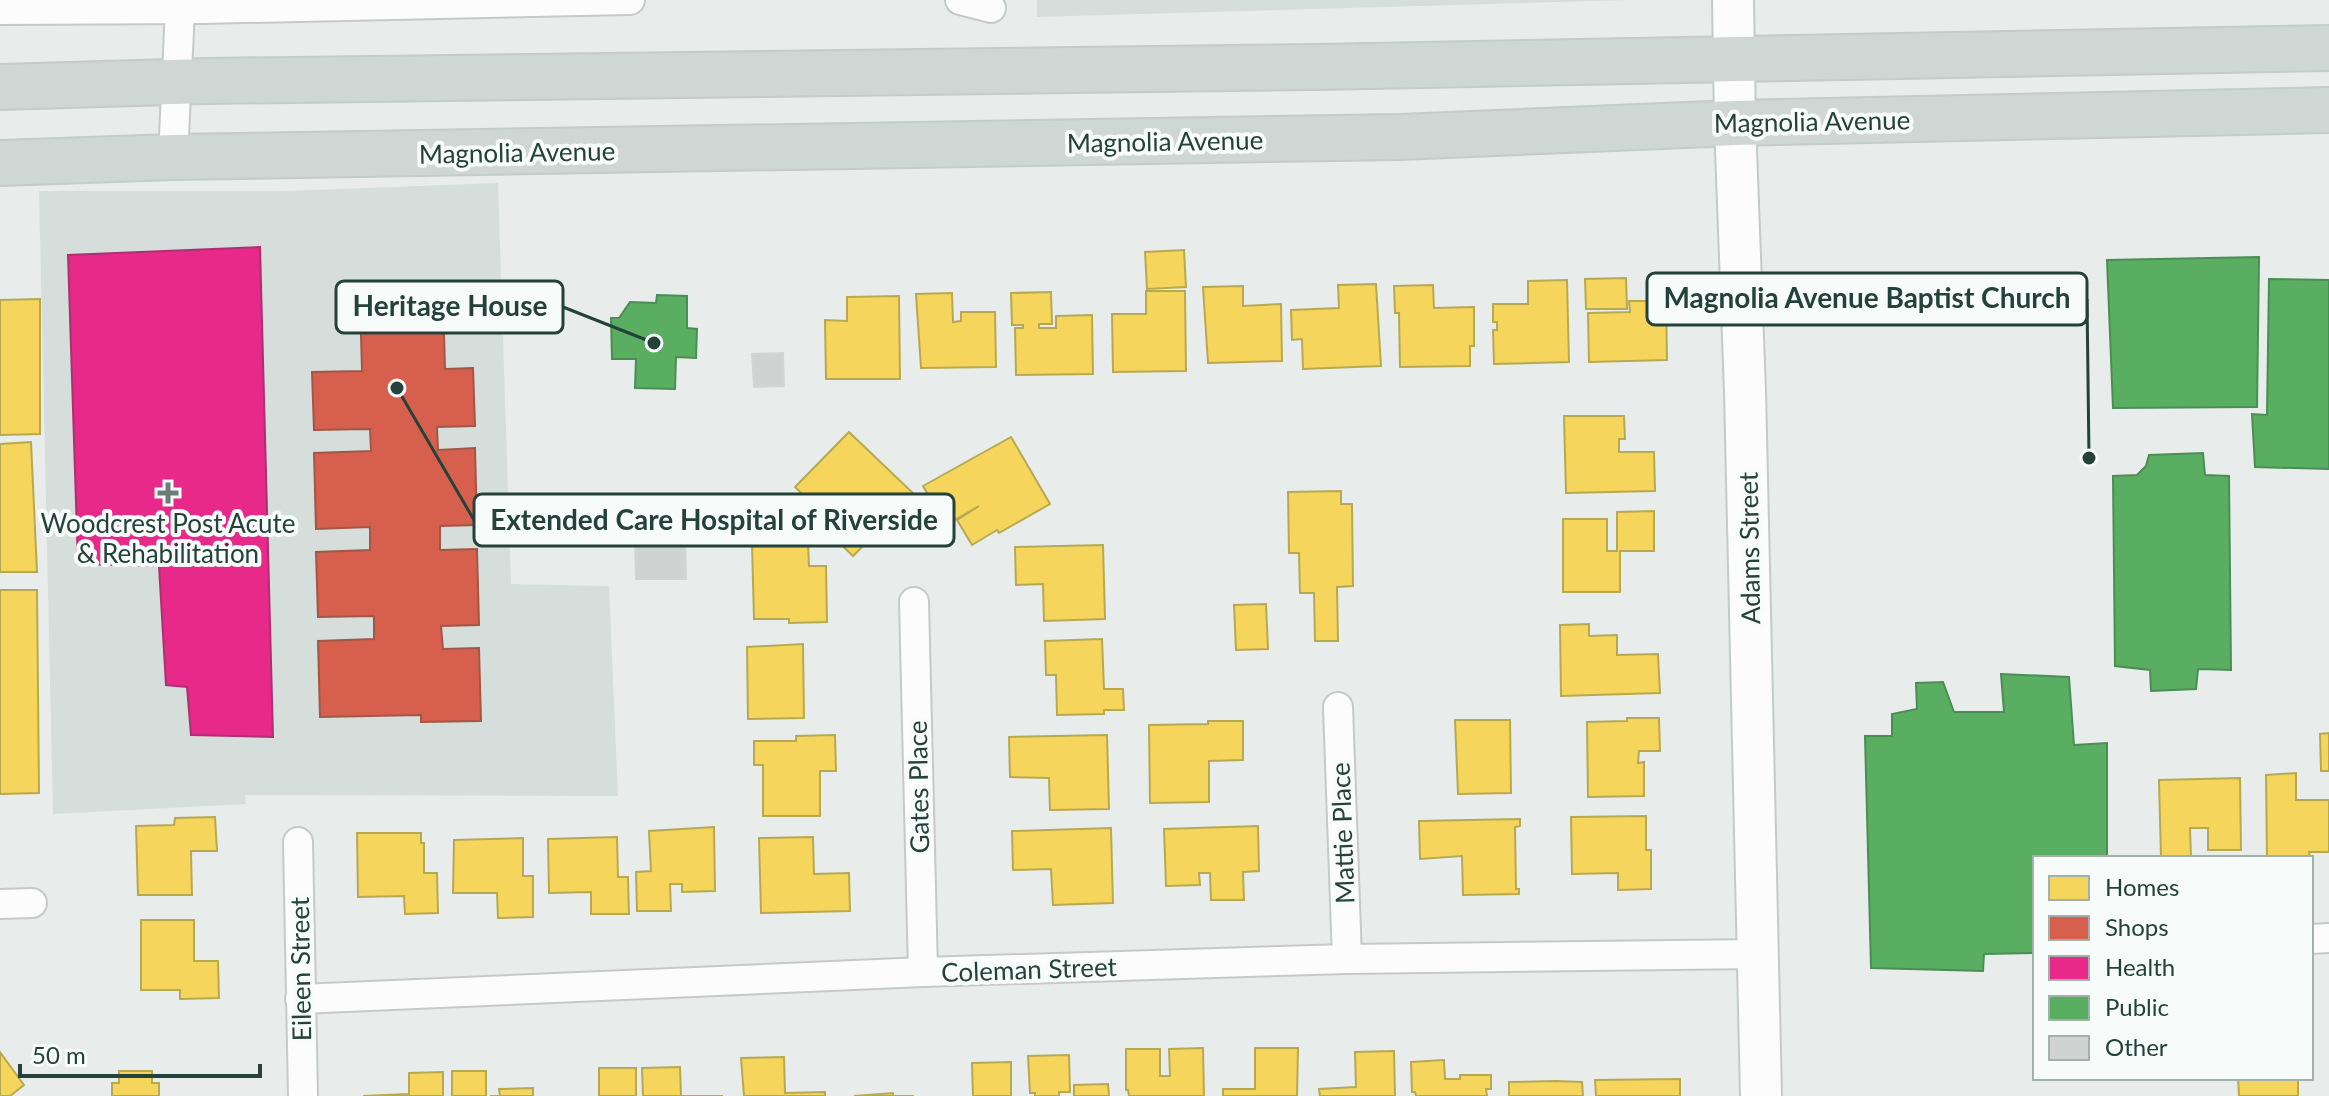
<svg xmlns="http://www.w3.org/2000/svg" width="2329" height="1096" font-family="Lato,sans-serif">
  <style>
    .built { fill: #d6dedb }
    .homes { fill: #f6d55c; stroke: #b7a952; stroke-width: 2 }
    .shops { fill: #d6604d; stroke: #a15747; stroke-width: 2 }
    .health { fill: #e7298a; stroke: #ac3072; stroke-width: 2 }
    .public { fill: #5aae61; stroke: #4a8e55; stroke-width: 2 }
    .building { fill: #cfd4d2; stroke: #d1d6d4; stroke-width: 2 }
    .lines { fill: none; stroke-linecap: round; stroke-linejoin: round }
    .minor-casing { stroke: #c5cac8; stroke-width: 32 }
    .secondary-casing { stroke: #c3cbc8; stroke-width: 44 }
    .primary-casing { stroke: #c3ccc9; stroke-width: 48 }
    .minor { stroke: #fcfcfc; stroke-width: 28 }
    .secondary { stroke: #fcfcfc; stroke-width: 40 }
    .primary { stroke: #cfd7d5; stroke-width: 44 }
    .poi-dot { fill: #697e78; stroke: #f7fbf9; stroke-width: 3 }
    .labels { text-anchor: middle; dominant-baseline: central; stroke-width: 8; stroke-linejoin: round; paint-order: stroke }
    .street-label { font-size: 26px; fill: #24423a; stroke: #f7fbf9 }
    .poi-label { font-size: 26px; fill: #24423a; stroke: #f7fbf9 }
    .leader { fill: none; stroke: #24423a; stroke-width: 3 }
    .callout-dot { fill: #24423a; stroke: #f7fbf9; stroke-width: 3 }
    .callout { fill: #f7fbf9; stroke: #24423a; stroke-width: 3 }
    .callout-label { font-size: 28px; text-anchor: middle; font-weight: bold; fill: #24423a }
  </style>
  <rect width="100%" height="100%" fill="#e8edeb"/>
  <g class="built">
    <path d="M1037 0H1629L1037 17Z"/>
    <path d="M498 183 511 584 609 586 618 796 245 795 246 804 53 814 39 191H285Z"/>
  </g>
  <g class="homes">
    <path d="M1184 250 1186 287 1147 289 1145 252Z"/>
    <path d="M1626 278 1627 309H1586L1585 279Z"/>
    <path d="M1567 280 1569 362 1494 364 1493 330H1497V322H1493V304H1528V281Z"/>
    <path d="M1376 284 1381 366 1303 369 1302 339 1292 340 1291 310 1339 308 1338 285Z"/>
    <path d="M1433 285 1434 308 1474 307V346H1470V366L1400 367 1399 313H1395L1394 286Z"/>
    <path d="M1243 286V306L1281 304 1282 361 1208 363 1203 287Z"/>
    <path d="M1146 291H1185L1186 371 1113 372 1112 314H1146Z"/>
    <path d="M1051 292 1052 324H1039V328H1056V316L1092 315 1093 374 1016 375 1015 328H1023V325H1012L1011 293Z"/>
    <path d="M952 293 953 322 961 321V312H995L996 367 921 368 916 294Z"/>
    <path d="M899 296 900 379H826L825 320 847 321V297Z"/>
    <path d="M40 299V434L0 435V300Z"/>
    <path d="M1629 301H1666L1667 360 1589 362 1588 313 1630 312Z"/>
    <path d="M1564 416H1624L1625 439H1619V452H1654L1655 491 1566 493Z"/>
    <path d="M849 432 916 496 889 524 868 504 862 510 881 528 853 556 826 530 833 524 795 487Z"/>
    <path d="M1011 437 1050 504 999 533 997 530 972 545 957 520 979 506 946 525 923 486Z"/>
    <path d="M31 442 37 572H0V444Z"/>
    <path d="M1341 491V504H1352L1353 586 1337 587 1338 641H1315L1314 593H1300L1299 553H1289L1288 492Z"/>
    <path d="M1654 511V551H1620V592H1563V519H1607V551H1617V512Z"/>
    <path d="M808 543 809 566H826L827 622 789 623V619H754L752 544Z"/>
    <path d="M1103 545 1105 619 1044 621 1043 584 1016 585 1015 547Z"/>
    <path d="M0 590H37L39 793 0 794Z"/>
    <path d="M1266 604 1268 649 1236 650 1234 605Z"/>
    <path d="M1589 624V636L1617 635V655L1658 654 1660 693 1561 696 1560 625Z"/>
    <path d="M1102 639 1104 689H1123L1124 710H1104V714L1057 715 1056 675H1046L1045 641Z"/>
    <path d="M803 644 804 718 748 719 747 647Z"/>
    <path d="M1627 718H1659L1660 751H1639L1638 763 1644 762V796L1588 797 1587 722 1627 721Z"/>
    <path d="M1455 720H1510L1511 793 1458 794Z"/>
    <path d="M1208 721H1243V760L1209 761V802L1150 803 1149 725 1208 724Z"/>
    <path d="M2329 733V771H2321L2320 734Z"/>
    <path d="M835 735 836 771H820V816H763V765H754V741H796V736Z"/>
    <path d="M1107 735 1109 809 1050 810 1049 778 1010 777 1009 737Z"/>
    <path d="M2296 773V800H2329V852H2309L2310 858H2267L2266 775Z"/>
    <path d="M2240 778 2241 850H2208V828H2190L2191 858H2161L2159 780Z"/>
    <path d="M1646 816V850H1651V889L1618 890V873L1572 874 1571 817Z"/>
    <path d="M215 817 217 851H191L192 895H138L136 826 174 825 175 818Z"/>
    <path d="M1520 819V826L1515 827 1516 889H1519V894L1463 895 1462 856 1420 859 1419 821Z"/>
    <path d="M1258 826 1259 871 1243 872 1244 900H1211L1210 873H1199L1200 885 1166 886 1164 829Z"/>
    <path d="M714 827 715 891 682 892V884H670L671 911H637L636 872 651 871 649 831Z"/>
    <path d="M1111 828 1113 903 1053 905 1051 869 1013 870 1012 831Z"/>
    <path d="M357 833H421V843H424V873H437L438 913 405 914 404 896 358 897Z"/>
    <path d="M617 837 618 877H628L629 914H591V892L549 893 548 839Z"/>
    <path d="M813 837 814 874 849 873 850 911 761 913 759 838Z"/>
    <path d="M523 838V876H533V917L498 918 497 893H453L454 840Z"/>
    <path d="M141 920H194V961H218L219 998 180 999V990H141Z"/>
    <path d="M1203 1048 1204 1096H1129L1128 1090H1126V1049H1160V1076H1170L1169 1049Z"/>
    <path d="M1255 1048H1298L1297 1096H1223V1089H1255Z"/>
    <path d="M1394 1051 1395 1096H1320L1319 1089 1356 1087 1355 1052Z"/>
    <path d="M0 1052 24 1085 10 1096H0Z"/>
    <path d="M1069 1055 1070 1092H1059V1096H1035V1093H1030L1028 1056Z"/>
    <path d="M784 1057 785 1093 825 1092V1096H744L741 1058Z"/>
    <path d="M1444 1060 1445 1079H1460V1075H1491V1089H1486L1487 1096H1416L1415 1092H1412L1411 1062Z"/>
    <path d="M1011 1062V1096H973L972 1063Z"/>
    <path d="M680 1067 681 1096H723H643L642 1068Z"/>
    <rect x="599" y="1068" width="37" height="28"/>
    <path d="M119 1071H152V1083H159V1096H112V1083H119Z"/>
    <rect x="452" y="1071" width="34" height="25"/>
    <path d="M443 1072V1096H363L409 1094V1073Z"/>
    <path d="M2238 1078H2298V1096H2239Z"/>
    <path d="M1680 1079V1096H1596L1595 1080Z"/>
    <path d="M1556 1081 1582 1082 1583 1096H1509V1082Z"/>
    <path d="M1108 1084 1109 1096H1074V1085Z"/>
    <path d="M533 1088V1096H490H500L499 1089Z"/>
    <path d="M893 1093V1096H914H854Z"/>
  </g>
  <path class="shops" d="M443 298 445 369 473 368 475 426 437 427 438 450 475 448 477 525 440 526V550L477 549 479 625 441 626 443 649 479 648 481 721 421 722V715L320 717 318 641 374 639V616L318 617 316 552 370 550V527L316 529 314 453 371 451 370 429 314 430 312 372 362 371 360 300Z"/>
  <path class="health" d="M260 247 273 737 191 735 187 687 166 685 159 566 78 564 68 255Z"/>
  <g class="public">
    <path d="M2259 257 2257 407 2113 408 2107 260Z"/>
    <path d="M2269 279 2329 280V469L2255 467 2252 414 2267 415Z"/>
    <path d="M657 295 687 296V328L697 329 696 358 676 357 675 389 635 388 636 359H612L611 318H619L630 302 656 303Z"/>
    <path d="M2203 453 2205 475 2229 476 2231 670 2198 669 2196 689 2151 691 2150 670 2115 666 2113 476 2137 475 2146 466 2149 455Z"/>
    <path d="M2001 674 2069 677 2074 745 2107 743V858H2035V953L1984 954 1983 971 1871 968 1865 736H1892V714L1917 709 1916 683 1943 682 1954 712H2004Z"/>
  </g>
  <g class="building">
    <path d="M783 353 784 386 754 387 752 354Z"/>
    <path d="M635 538 685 540 686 579H636Z"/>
  </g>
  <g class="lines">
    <defs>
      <g id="minor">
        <path d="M960 0 991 8"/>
        <path d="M0 10 202 9 630 0"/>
        <path d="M173 157 180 9 185 0"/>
        <path d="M914 602 923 972"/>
        <path d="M1338 707 1347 959"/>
        <path d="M298 842 303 1096"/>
        <path d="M0 904 32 903"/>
        <path d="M2311 939 2329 938"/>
        <path d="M300 999 923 972 1347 959 1758 954"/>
      </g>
      <path id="secondary" d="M1733 0 1735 123 1745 391 1761 1096"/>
      <g id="primary">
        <path d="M0 87 206 81 1317 67 2329 48"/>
        <path d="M0 163 173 157 1400 137 1735 123 2329 110"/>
      </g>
    </defs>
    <use href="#minor" class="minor-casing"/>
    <use href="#secondary" class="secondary-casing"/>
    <use href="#primary" class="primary-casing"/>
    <use href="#minor" class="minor"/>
    <use href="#secondary" class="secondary"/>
    <use href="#primary" class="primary"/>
  </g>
  <path class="poi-dot" d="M164 481h8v8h8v8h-8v8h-8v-8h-8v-8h8z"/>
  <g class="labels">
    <g class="street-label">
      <text transform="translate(1812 121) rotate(-1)">Magnolia Avenue</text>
      <text transform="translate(1165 141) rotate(-1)">Magnolia Avenue</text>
      <text transform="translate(517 152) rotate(-1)">Magnolia Avenue</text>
      <text transform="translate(1749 548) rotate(-91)">Adams Street</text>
      <text transform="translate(918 787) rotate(-91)">Gates Place</text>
      <text transform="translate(1342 833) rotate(-92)">Mattie Place</text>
      <text transform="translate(300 969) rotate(-91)">Eileen Street</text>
      <text transform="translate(1029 969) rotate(-2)">Coleman Street</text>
    </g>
    <g class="poi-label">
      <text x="168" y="523">Woodcrest Post Acute<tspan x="168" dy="30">&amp; Rehabilitation</tspan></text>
    </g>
  </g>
  <path class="leader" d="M2089 458L2087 299M654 343L563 307M397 388L474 520"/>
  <g class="callout-dot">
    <circle cx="2089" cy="458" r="8"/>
    <circle cx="654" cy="343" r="8"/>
    <circle cx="397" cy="388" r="8"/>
  </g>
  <g class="callout">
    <rect x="1647" y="273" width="440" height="52" rx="8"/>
    <rect x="336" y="281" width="227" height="52" rx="8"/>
    <rect x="474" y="494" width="480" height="52" rx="8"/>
  </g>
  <g class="callout-label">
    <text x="1867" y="308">Magnolia Avenue Baptist Church</text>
    <text x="450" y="316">Heritage House</text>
    <text x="714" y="530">Extended Care Hospital of Riverside</text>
  </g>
  <rect x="2033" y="856" width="280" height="224" fill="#f7fbf9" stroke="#a3b1ad" stroke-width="2"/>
  <rect x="2049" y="876" width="40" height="24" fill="#f6d55c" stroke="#a3b1ad" stroke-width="2"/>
  <text x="2105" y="896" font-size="24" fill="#24423a">Homes</text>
  <rect x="2049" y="916" width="40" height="24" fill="#d6604d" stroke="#a3b1ad" stroke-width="2"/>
  <text x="2105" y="936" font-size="24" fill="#24423a">Shops</text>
  <rect x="2049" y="956" width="40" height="24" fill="#e7298a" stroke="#a3b1ad" stroke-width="2"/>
  <text x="2105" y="976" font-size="24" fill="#24423a">Health</text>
  <rect x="2049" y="996" width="40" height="24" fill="#5aae61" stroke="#a3b1ad" stroke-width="2"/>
  <text x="2105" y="1016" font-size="24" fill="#24423a">Public</text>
  <rect x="2049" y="1036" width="40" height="24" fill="#cfd4d2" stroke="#a3b1ad" stroke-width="2"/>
  <text x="2105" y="1056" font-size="24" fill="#24423a">Other</text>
  <path d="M20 1064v12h240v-12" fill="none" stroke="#24423a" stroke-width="4"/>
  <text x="32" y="1064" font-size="24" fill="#24423a" stroke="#f7fbf9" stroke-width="6" paint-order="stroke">50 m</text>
</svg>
